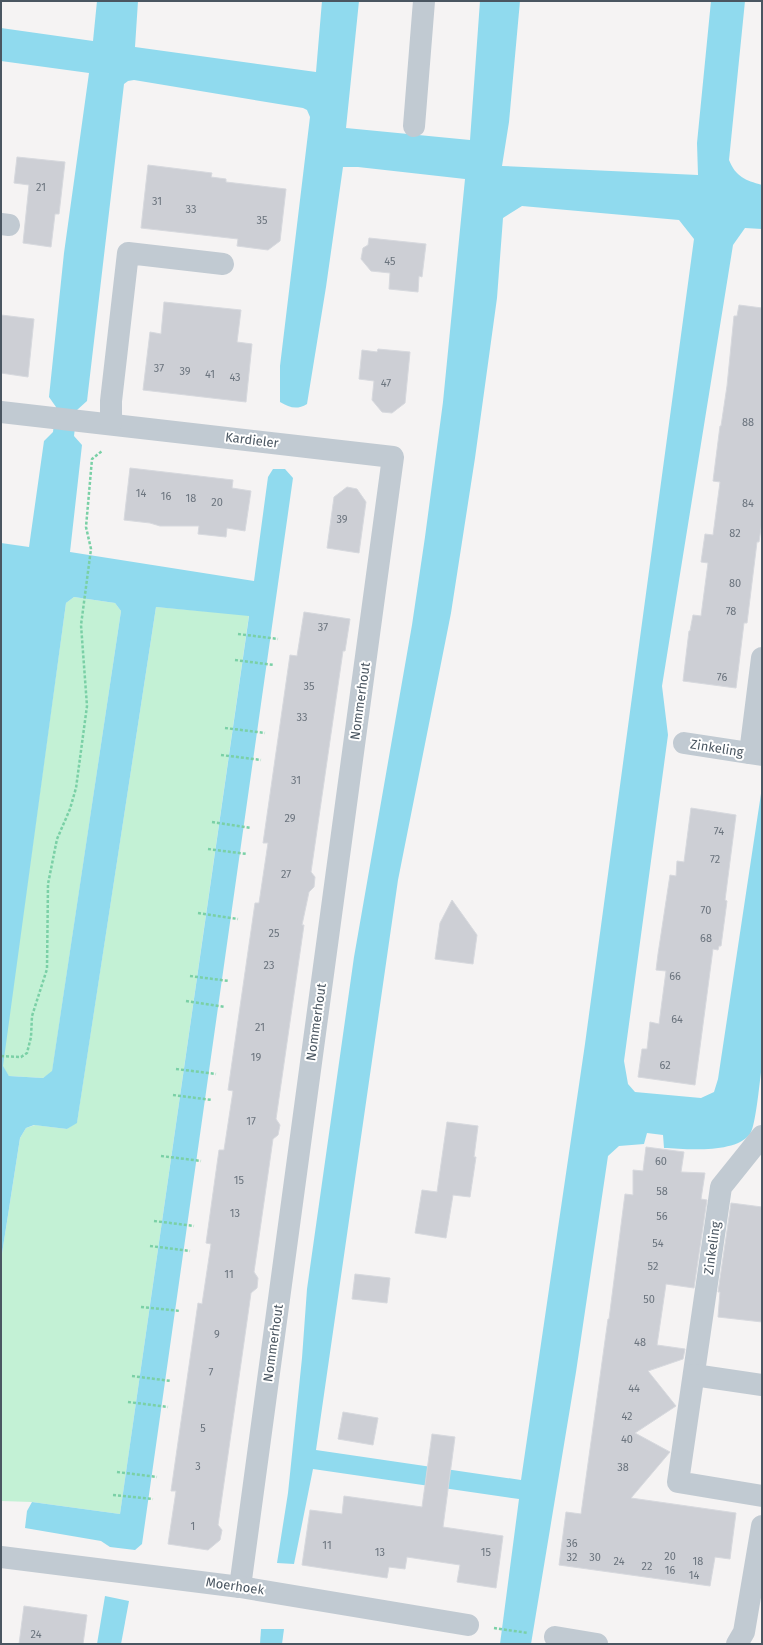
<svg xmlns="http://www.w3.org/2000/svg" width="763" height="1645" font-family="'Fira Sans',sans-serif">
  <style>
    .green { fill: #c3f1d5 }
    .water { fill: #90daee; fill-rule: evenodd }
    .building { fill: #cdcfd5; stroke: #d7d9de }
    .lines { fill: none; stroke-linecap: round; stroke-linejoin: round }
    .path { stroke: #7ad0a6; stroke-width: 2.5; stroke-dasharray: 3 2; stroke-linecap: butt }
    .minor { stroke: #c1cad2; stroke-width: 22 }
    .labels { text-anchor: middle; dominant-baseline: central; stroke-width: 4; stroke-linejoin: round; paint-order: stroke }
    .number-label { font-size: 11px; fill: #6b747e }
    .street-label { font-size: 13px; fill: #4a5661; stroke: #fff }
  </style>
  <rect width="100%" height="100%" fill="#f5f3f3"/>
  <g class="green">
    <path d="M74 597 115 603 121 611 52 1072 43 1078 9 1076 2 1066 66 603Z"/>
    <path d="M156 607 249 615 120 1514 32 1502 1 1501V1260L20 1138 26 1128 35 1125 67 1129 77 1122Z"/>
  </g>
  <g class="water">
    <path d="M97 1H138L135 47 316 72 322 1H359L346 128 470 140 480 1H520L509 122 502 166 698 175 697 143 711 1H745L729 160C736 177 745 180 762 185V229L745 228 733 245 662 686 668 735 624 1061 628 1084 635 1092 701 1098 714 1092 718 1079 762 787V1065C760 1077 756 1126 750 1134 735 1154 686 1149 664 1148L663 1135 647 1133 644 1144 619 1146 608 1156 576 1372 531 1644H500L519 1499 313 1469 294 1564 277 1563 288 1493 302 1358 307 1289 354 957 412 625 425 537 443 402 465 179 358 167H343L326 287 307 404C297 410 290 408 280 402V366L310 117 307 110 303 108 134 80 128 81 124 84 87 401 77 410 74 436 82 445 70 552 254 581 268 477 273 469H285L293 478 142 1544 135 1550 110 1547 101 1541 25 1528 27 1511 32 1502 120 1514 249 616 156 607 77 1123 67 1129 34 1125 26 1128 20 1138 1 1260V543L29 547 44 441 53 432 56 407 49 397 64 253 89 73 1 61V28L93 41ZM522 206 679 220 694 239 585 1044 521 1480 316 1450 398 880 451 613 475 458 497 298 503 218ZM74 597 115 603 121 611 52 1071 43 1078 9 1076 3 1066 66 603Z"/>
    <path d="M105 1596 129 1601 121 1644H97Z"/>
    <path d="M261 1629H284L282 1644H260Z"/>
  </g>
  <g class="building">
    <path d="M17 157 65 162 59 214H55L51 247 23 243 29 185 14 183Z"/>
    <path d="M148 165 212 173 211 177 226 179V182L286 189 280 241 268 250 237 246 238 239 141 228Z"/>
    <path d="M369 238 426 244 422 277 419 276 418 292 389 289 390 273 371 271 361 259 363 248 368 245Z"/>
    <path d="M164 302 241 310 237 342 252 344 246 402 143 390 150 332 161 334Z"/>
    <path d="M739 305 762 308V521L759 542H757L747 623H744L736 688 683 681 689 631H690L693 615 701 616 708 563 701 562 705 534 713 535 720 482 713 481 720 426H721L727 386 734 316H737Z"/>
    <path d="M1 315 34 319 28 377 1 373Z"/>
    <path d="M378 349 410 352 405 403 392 413 382 412 372 400 374 381 359 379 362 350 377 352Z"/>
    <path d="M130 468 233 480 232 488 251 491 245 531 227 528 226 537 198 534 199 526H160L150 523 124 520Z"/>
    <path d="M347 487 357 489 366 502 359 553 327 548 334 497Z"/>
    <path d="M304 612 350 619 345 651H343L311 872 315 877 314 887 309 892 302 925H304L276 1119 280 1125 278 1135 273 1139 254 1272 258 1278 257 1288 251 1293 218 1525 222 1530 220 1540 208 1550 168 1544 176 1491H171L198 1303 202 1304 211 1244 206 1243 219 1150H224L233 1091 228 1090 255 903H259L268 843H263L290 655 297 656Z"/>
    <path d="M691 808 736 815 725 900 727 901 721 946H719L718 950 713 949 695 1085 638 1077 642 1049H647L650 1022 659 1024 666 971 656 970 658 954 670 875 676 876 677 861 684 862Z"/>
    <path d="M452 900 477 935 473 964 435 959 440 923Z"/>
    <path d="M447 1122 478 1126 474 1157H476L470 1197 453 1195 446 1238 415 1233 422 1190 437 1192Z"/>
    <path d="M646 1147 684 1152 681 1172 705 1173 701 1199 707 1200 694 1288 666 1284 657 1345 685 1349 683 1359 648 1371 676 1406 635 1433 670 1452 631 1498 736 1513 730 1559 715 1557 710 1586 559 1565 566 1512 581 1514 608 1319H609L625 1194 633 1195V1170L643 1171Z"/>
    <path d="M731 1203 762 1207V1322L718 1317 720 1292H718Z"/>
    <path d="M355 1274 390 1278 387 1303 352 1299Z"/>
    <path d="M343 1412 378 1418 373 1445 338 1439Z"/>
    <path d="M432 1434 455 1437 443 1527 503 1536 496 1588 457 1582 460 1565 407 1557 405 1569 389 1567 387 1578 302 1565 310 1510 342 1514 344 1496 422 1507Z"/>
    <path d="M24 1606 87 1615 83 1644H19Z"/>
  </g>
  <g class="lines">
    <g class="path">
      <path d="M238 634 278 639"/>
      <path d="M235 660 274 665"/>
      <path d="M225 728 265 733"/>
      <path d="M221 755 261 760"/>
      <path d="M212 822 251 828"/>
      <path d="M208 849 247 854"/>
      <path d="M198 913 238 919"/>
      <path d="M190 976 229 981"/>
      <path d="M186 1001 225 1007"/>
      <path d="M1 1056 21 1057 27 1053 31 1037 32 1016 47 969 48 884 57 839 70 809 76 788 87 706 81 625 91 549 86 527 92 459 102 451"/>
      <path d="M176 1069 216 1074"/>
      <path d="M173 1095 212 1100"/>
      <path d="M161 1156 201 1161"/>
      <path d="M154 1221 194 1226"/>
      <path d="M150 1246 190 1251"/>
      <path d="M141 1307 180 1311"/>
      <path d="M132 1376 171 1381"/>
      <path d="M128 1402 168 1407"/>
      <path d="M117 1472 157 1477"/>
      <path d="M113 1495 153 1499"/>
      <path d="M494 1628 528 1633"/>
    </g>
    <g class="minor">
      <path d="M414 126 424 1"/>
      <path d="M1 224 9 225"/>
      <path d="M1 412 393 457 240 1587"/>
      <path d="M111 423V401L128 253 223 264"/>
      <path d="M684 743 762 755"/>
      <path d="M750 753 762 658"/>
      <path d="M762 1136 721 1187 678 1482 762 1496"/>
      <path d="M694 1375 762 1385"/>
      <path d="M1 1557 240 1587 468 1625"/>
      <path d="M555 1637 597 1644"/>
      <path d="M737 1644 744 1632 762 1526"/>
    </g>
  </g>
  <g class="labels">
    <g class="number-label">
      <text x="41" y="187">21</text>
      <text x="157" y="201">31</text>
      <text x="191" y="209">33</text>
      <text x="262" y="220">35</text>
      <text x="390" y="261">45</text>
      <text x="159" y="368">37</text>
      <text x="185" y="371">39</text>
      <text x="210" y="374">41</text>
      <text x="235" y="377">43</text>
      <text x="386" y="383">47</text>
      <text x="748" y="422">88</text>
      <text x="141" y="493">14</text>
      <text x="166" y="496">16</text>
      <text x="191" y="498">18</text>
      <text x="217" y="502">20</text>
      <text x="748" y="503">84</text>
      <text x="342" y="519">39</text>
      <text x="735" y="533">82</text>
      <text x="735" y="583">80</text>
      <text x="731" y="611">78</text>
      <text x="323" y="627">37</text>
      <text x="722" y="677">76</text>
      <text x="309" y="686">35</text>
      <text x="302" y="717">33</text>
      <text x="296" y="780">31</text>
      <text x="290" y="818">29</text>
      <text x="719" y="831">74</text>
      <text x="715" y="859">72</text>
      <text x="286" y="874">27</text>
      <text x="706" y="910">70</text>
      <text x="274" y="933">25</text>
      <text x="706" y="938">68</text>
      <text x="269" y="965">23</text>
      <text x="675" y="976">66</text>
      <text x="677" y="1019">64</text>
      <text x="260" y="1027">21</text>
      <text x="256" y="1057">19</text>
      <text x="665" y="1065">62</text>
      <text x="251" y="1121">17</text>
      <text x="661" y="1161">60</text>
      <text x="239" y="1180">15</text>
      <text x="662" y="1191">58</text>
      <text x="235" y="1213">13</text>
      <text x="662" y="1216">56</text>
      <text x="658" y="1243">54</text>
      <text x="653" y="1266">52</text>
      <text x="229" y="1274">11</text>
      <text x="649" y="1299">50</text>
      <text x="217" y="1334">9</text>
      <text x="640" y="1342">48</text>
      <text x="211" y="1372">7</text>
      <text x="634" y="1388">44</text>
      <text x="627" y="1416">42</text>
      <text x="203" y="1428">5</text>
      <text x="627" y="1439">40</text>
      <text x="198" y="1466">3</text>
      <text x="623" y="1467">38</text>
      <text x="193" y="1526">1</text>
      <text x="572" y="1543">36</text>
      <text x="327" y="1545">11</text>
      <text x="380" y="1552">13</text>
      <text x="486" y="1552">15</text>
      <text x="670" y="1556">20</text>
      <text x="572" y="1557">32</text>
      <text x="595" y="1557">30</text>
      <text x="619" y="1561">24</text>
      <text x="698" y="1561">18</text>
      <text x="647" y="1566">22</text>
      <text x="670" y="1570">16</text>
      <text x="694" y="1575">14</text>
      <text x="36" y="1634">24</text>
    </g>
    <g class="street-label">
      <text transform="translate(252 440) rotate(7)">Kardieler</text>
      <text transform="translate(360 701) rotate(-82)">Nommerhout</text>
      <text transform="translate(717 748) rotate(9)">Zinkeling</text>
      <text transform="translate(316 1022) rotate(-82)">Nommerhout</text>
      <text transform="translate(712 1248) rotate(-82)">Zinkeling</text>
      <text transform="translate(273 1343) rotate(-82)">Nommerhout</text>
      <text transform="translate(235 1586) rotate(8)">Moerhoek</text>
    </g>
  </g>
  <rect width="763" height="1645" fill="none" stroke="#4a5661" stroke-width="4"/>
</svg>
